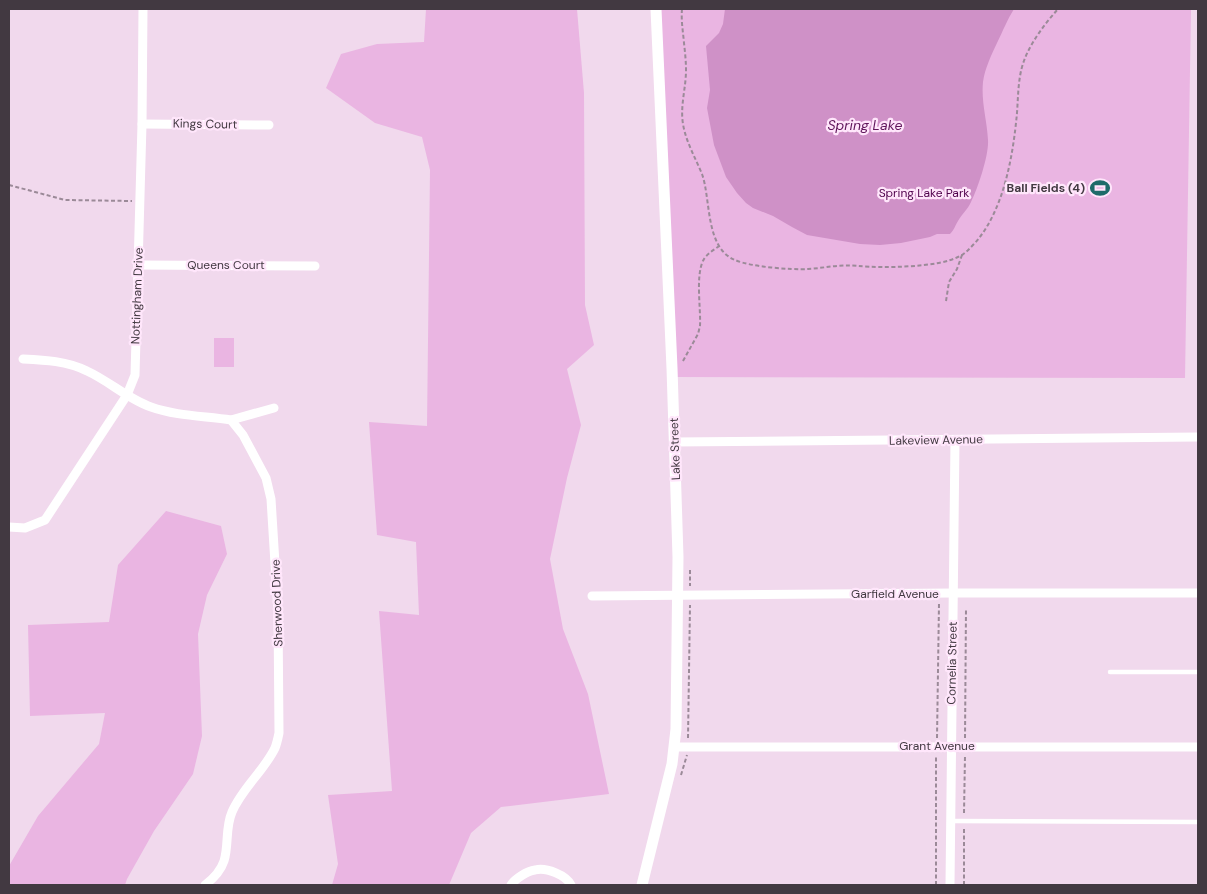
<svg xmlns="http://www.w3.org/2000/svg" width="1207" height="894" font-family="'DM Sans',sans-serif">
  <style>
    .green { fill: #eab5e2 }
    .water { fill: #cf91c7 }
    .lines { fill: none; stroke-linecap: round; stroke-linejoin: round }
    .path { stroke: #9b8a98; stroke-width: 2; stroke-dasharray: 4 2.5; stroke-linecap: butt }
    .service { stroke: #fff; stroke-width: 4.5 }
    .minor { stroke: #fff; stroke-width: 9 }
    .tertiary { stroke: #fff; stroke-width: 11 }
    .labels { text-anchor: middle; dominant-baseline: central; stroke-width: 4.5; stroke-linejoin: round; paint-order: stroke }
    .street-label { font-size: 12px; fill: #423941; stroke: #ffe6fb }
    .poi-label { font-size: 12px; font-weight: bold; fill: #423941; stroke: #ffe6fb; text-anchor: end }
    .park-label { font-size: 12px; fill: #4f014b; stroke: #ffe6fb }
    .water-label { font-size: 14px; font-style: italic; fill: #60165b; stroke: #ffe6fb }
  </style>
  <rect width="100%" height="100%" fill="#f1d9ed"/>
  <g class="green">
    <path d="M426 9H577L584 93 585 305 594 345 567 369 581 425 567 478 550 559 563 629 588 694 609 794 501 807 471 833 449 885H332L338 864 328 795 392 791 379 611 419 615 416 542 377 535 369 422 427 426 430 170 422 137 375 123 326 88 341 54 377 44 424 42Z"/>
    <path d="M656 9H1191L1185 378 673 377Z"/>
    <rect x="214" y="338" width="20" height="29"/>
    <path d="M166 511 221 526 227 554 207 595 198 634 202 736 193 774 154 831 127 879 125 885H9V866L38 816 99 744 105 713 30 716 28 625 109 622 118 565Z"/>
  </g>
  <path class="water" d="M725 9H1014C1007 20 1003 31 997 43 991 56 985 68 983 82 981 102 987 120 988 140 989 155 978 188 971 202 968 209 962 214 958 221 955 226 954 230 950 234H937L930 237 901 243 880 245 860 244 807 235 792 227 773 216 753 208 746 203 737 193 726 177 714 145 707 108 710 90 706 46 719 33 723 24Z"/>
  <g class="lines">
    <g class="path">
      <path d="M682 9C681 21 683 31 684 43 685 52 686 61 686 70 686 88 680 106 683 124 686 142 695 157 702 174 711 199 705 248 735 260 751 267 791 270 808 269 825 268 840 264 858 266 882 268 939 268 960 256 966 253 970 248 975 243 1004 210 1013 156 1017 113 1018 99 1018 85 1021 71 1026 48 1043 26 1058 9"/>
      <path d="M9 185 65 200 132 201"/>
      <path d="M946 301 949 282 957 269 962 255"/>
      <path d="M683 361 698 334 700 326C701 308 695 274 704 259 708 253 714 250 719 246"/>
      <path d="M690 570V586"/>
      <path d="M688 738 690 605"/>
      <path d="M937 738 939 603"/>
      <path d="M965 738 966 608"/>
      <path d="M681 775 687 755"/>
      <path d="M964 813 965 756"/>
      <path d="M936 885V755"/>
      <path d="M964 885V828"/>
    </g>
    <g class="service">
      <path d="M1110 672H1198"/>
      <path d="M950 821 1198 822"/>
    </g>
    <g class="minor">
      <path d="M142 124 269 125"/>
      <path d="M138 265 315 266"/>
      <path d="M23 359C45 360 67 361 87 371 109 381 128 399 151 407 176 416 205 416 231 420L243 435 266 478 271 499 278 612 279 733C278 738 277 743 275 748 264 771 242 788 232 812 225 828 229 845 224 861 221 870 213 879 205 885"/>
      <path d="M231 420 274 408"/>
      <path d="M674 442 1198 437"/>
      <path d="M9 527 25 528 45 520 127 395 135 375 142 124 143 9"/>
      <path d="M592 596 953 593H1198"/>
      <path d="M675 747H1198"/>
      <path d="M511 885C515 879 527 871 535 870 546 867 566 875 571 885"/>
      <path d="M950 885 955 440"/>
    </g>
    <path class="tertiary" d="M642 885 672 764 676 729 678 557 672 368 656 9"/>
  </g>
  <defs>
    <symbol id="stadium-bare" viewBox="-9 -9 18 18"><path d="M0-5a6.5 5 0 1 0 0 10a6.5 5 0 1 0 0-10ZM-3.5-1.8h7v3.6h-7Z" fill="#1e6b6a" stroke="#ffe6fb" stroke-width="2.5" paint-order="stroke"/></symbol>
  </defs>
  <g fill-rule="evenodd">
    <use href="#stadium-bare" x="1086" y="174" width="28" height="28"/>
  </g>
  <g class="labels">
    <g class="street-label">
      <text transform="translate(205 124) rotate(1)">Kings Court</text>
      <text x="226" y="265">Queens Court</text>
      <text transform="translate(137 296) rotate(-88)">Nottingham Drive</text>
      <text transform="translate(936 440) rotate(-1)">Lakeview Avenue</text>
      <text transform="translate(675 449) rotate(-92)">Lake Street</text>
      <text x="895" y="594">Garfield Avenue</text>
      <text transform="translate(277 603) rotate(-92)">Sherwood Drive</text>
      <text transform="translate(952 663) rotate(-89)">Cornelia Street</text>
      <text x="937" y="746">Grant Avenue</text>
    </g>
    <g class="poi-label">
      <text x="1085" y="188">Ball Fields (4)</text>
    </g>
    <g class="park-label">
      <text x="924" y="193">Spring Lake Park</text>
    </g>
    <g class="water-label">
      <text x="865" y="125">Spring Lake</text>
    </g>
  </g>
  <rect width="1207" height="894" fill="none" stroke="#423941" stroke-width="20"/>
</svg>
